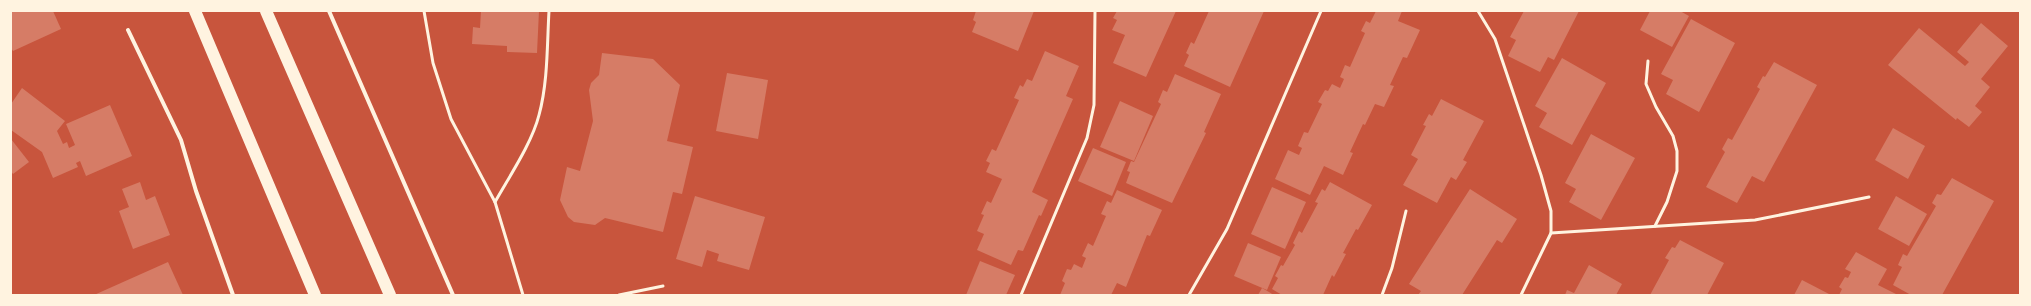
<svg xmlns="http://www.w3.org/2000/svg" width="2031" height="306" font-family="Rubik,sans-serif">
  <style>
    .building { fill: #d67c66 }
    .lines { fill: none; stroke-linecap: round; stroke-linejoin: round }
    .service { stroke: #fff3e0; stroke-width: 3 }
    .minor { stroke: #fff3e0; stroke-width: 4 }
    .motorway { stroke: #fff3e0; stroke-width: 12 }
  </style>
  <rect width="100%" height="100%" fill="#c8553d"/>
  <g class="building">
    <path d="M11 11H53L61 29 13 51 11 48Z"/>
    <path d="M481 11H539L537 53 507 52V46L472 44 473 27 480 28Z"/>
    <path d="M976 11H1034L1018 51 972 32 976 22 973 20Z"/>
    <path d="M1117 11H1176L1146 77 1113 63 1125 35 1112 30 1117 20 1113 18Z"/>
    <path d="M1209 11H1264L1230 87 1184 66 1189 55 1186 53 1191 42 1194 44Z"/>
    <path d="M1376 11H1402L1398 21 1420 30 1407 58 1403 57 1390 85 1394 86 1384 107 1375 104 1365 125 1363 124 1350 152 1353 153 1343 175 1324 166 1310 195 1275 179 1288 150 1299 155 1302 148 1298 146 1304 132 1308 133 1322 104 1318 102 1325 90 1328 91 1332 84 1340 88 1344 79 1340 77 1345 65 1350 67 1365 33 1361 31 1366 21 1370 23Z"/>
    <path d="M1524 11H1579L1554 60 1548 57 1540 72 1508 56 1516 40 1510 37Z"/>
    <path d="M1650 11H1680L1689 16 1672 47 1640 30Z"/>
    <path d="M1691 19 1735 43 1699 112 1666 94 1673 80 1661 74Z"/>
    <path d="M1981 23 2008 46 1981 79 1990 87 1975 106 1982 112 1969 127 1957 118 1956 120 1888 65 1919 28 1965 66 1969 62 1957 52Z"/>
    <path d="M1045 51 1079 66 1066 96 1073 99 1032 192 1048 200 1041 216 1039 215 1023 251 1018 250 1011 265 977 250 984 234 977 231 984 215 981 214 987 201 991 203 1002 179 986 172 990 163 986 161 992 149 996 151 1019 100 1014 98 1020 85 1023 87 1027 79 1032 81Z"/>
    <path d="M602 53 653 59 680 85 667 141 693 147 682 194 673 192 663 232 605 218 595 225 574 222 568 217 560 200 567 167 580 171 593 121 589 90 591 83 599 75Z"/>
    <path d="M1562 58 1606 83 1572 145 1539 127 1547 113 1535 106Z"/>
    <path d="M1774 62 1817 85 1764 182 1752 176 1737 203 1706 187 1725 152 1722 149 1728 138 1732 140 1760 89 1757 87 1763 76 1765 77Z"/>
    <path d="M727 73 768 80 758 139 716 131Z"/>
    <path d="M1175 74 1221 94 1204 132 1206 133 1172 203 1126 183 1130 172 1127 171 1131 161 1134 162 1161 104 1158 102 1163 90 1167 92Z"/>
    <path d="M22 88 65 121 57 131 63 144 67 142 69 148 75 145 66 124 110 105 132 156 86 176 80 161 76 163 78 167 53 178 42 152 11 130V104Z"/>
    <path d="M1441 99 1484 121 1463 160 1467 162 1456 180 1451 177 1437 203 1403 185 1418 159 1411 155 1426 126 1423 125 1429 114 1432 116Z"/>
    <path d="M1120 101 1153 116 1134 161 1100 147Z"/>
    <path d="M1893 128 1925 146 1908 179 1875 160Z"/>
    <path d="M1591 134 1635 158 1601 220 1569 202 1576 189 1565 183Z"/>
    <path d="M11 139 29 162 13 174 11 171Z"/>
    <path d="M1093 148 1126 162 1112 196 1078 181Z"/>
    <path d="M1952 178 1994 201 1942 295H1911L1893 285 1902 267 1898 265 1903 254 1907 256 1936 206 1932 203 1937 194 1941 195Z"/>
    <path d="M140 182 146 200 155 196 170 235 133 249 119 211 129 207 122 189Z"/>
    <path d="M1330 182 1372 205 1358 230 1356 229 1343 253 1346 254 1334 277 1332 275 1323 295H1282L1272 289 1278 278 1275 276 1281 265 1283 266 1295 245 1293 243 1299 231 1302 233 1318 203 1315 202 1322 189 1325 191Z"/>
    <path d="M1272 187 1306 202 1285 249 1251 234Z"/>
    <path d="M1470 189 1517 219 1502 243 1497 240 1462 295H1418L1421 291 1409 284Z"/>
    <path d="M1117 190 1162 210 1150 236 1147 235 1126 287 1117 283 1111 295H1060L1065 283 1062 281 1067 269 1071 270 1074 264 1082 268 1086 258 1082 256 1088 243 1093 246 1106 216 1101 214 1107 201 1111 203Z"/>
    <path d="M695 196 765 217 749 270 717 261 719 254 707 250 702 267 676 259Z"/>
    <path d="M1896 196 1927 214 1909 246 1878 229Z"/>
    <path d="M1680 240 1724 263 1707 295H1650L1669 260 1665 258 1672 247 1675 248Z"/>
    <path d="M1248 243 1281 257 1267 290 1234 276Z"/>
    <path d="M1856 252 1887 269 1878 285 1898 295H1839L1842 289 1839 287 1845 277 1848 278 1851 272 1845 269Z"/>
    <path d="M980 261 1015 275 1006 295H966Z"/>
    <path d="M168 262 183 295H94Z"/>
    <path d="M1589 265 1622 284 1616 295H1565L1567 290 1574 293Z"/>
    <path d="M1802 280 1831 295H1794Z"/>
    <path d="M1262 288 1274 295H1258Z"/>
  </g>
  <g class="lines">
    <g class="service">
      <path d="M424 11 433 63 451 119 495 202 523 295"/>
      <path d="M1478 11 1495 39 1541 175 1551 211V233L1521 295"/>
      <path d="M1648 61 1646 84 1656 107 1673 136 1677 151V171L1667 202 1655 226"/>
      <path d="M495 202C509 177 532 143 539 115 548 82 547 45 549 11"/>
      <path d="M1551 233 1755 220 1869 197"/>
      <path d="M619 295 663 286"/>
      <path d="M1021 295 1087 138 1094 105 1095 11"/>
      <path d="M1189 295 1227 229 1321 11"/>
      <path d="M1382 295 1392 268 1406 211"/>
    </g>
    <g class="minor">
      <path d="M329 11 453 295"/>
      <path d="M128 30 181 140 196 191 233 295"/>
    </g>
    <g class="motorway">
      <path d="M195 11 315 295"/>
      <path d="M266 11 390 295"/>
    </g>
  </g>
  <rect width="2031" height="306" fill="none" stroke="#fff3e0" stroke-width="24"/>
</svg>
